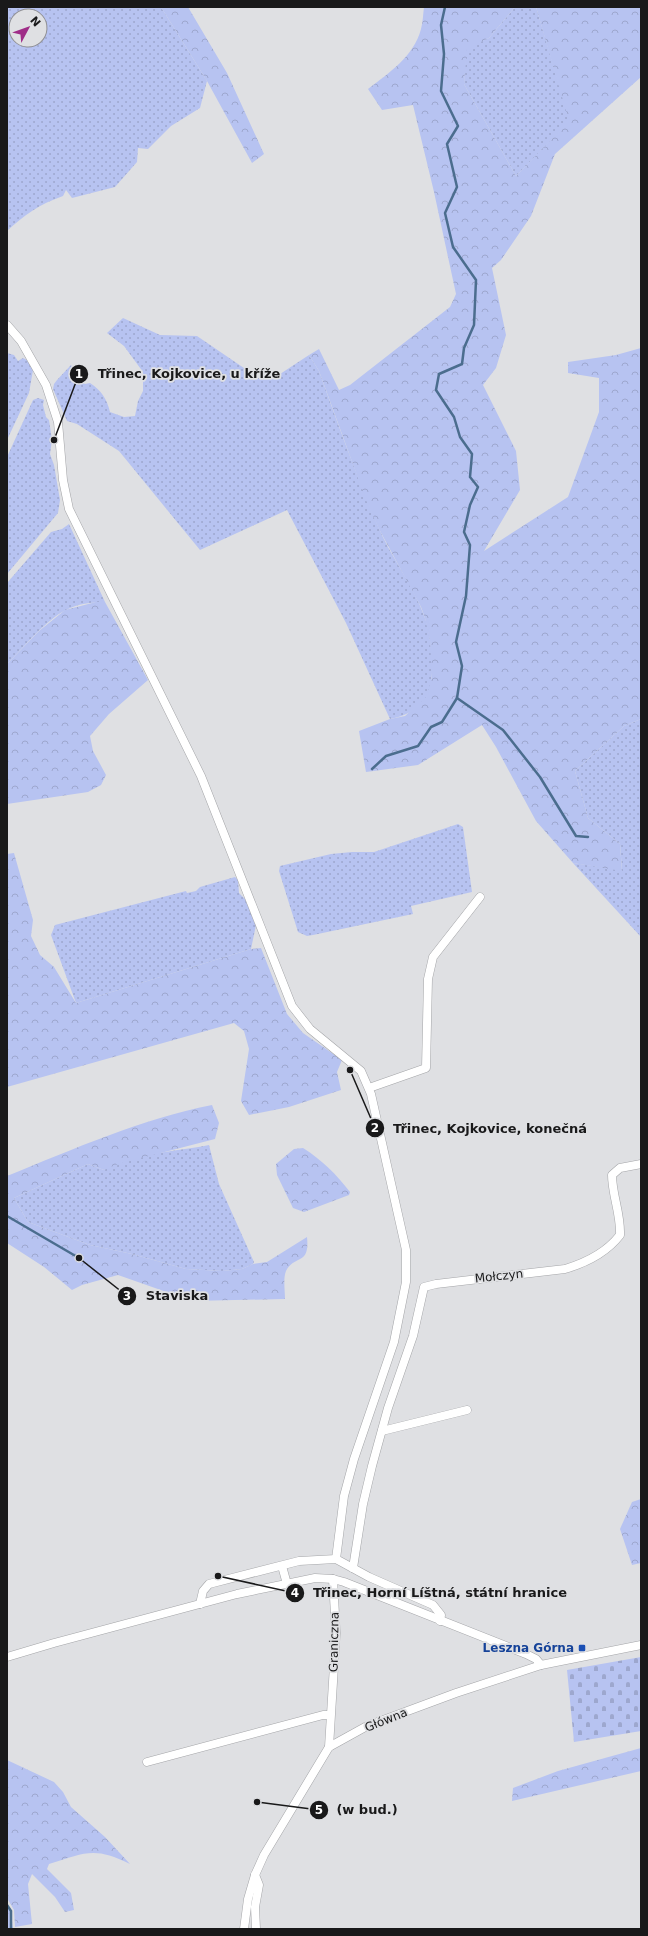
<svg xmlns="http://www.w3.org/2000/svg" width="648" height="1936" font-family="'DejaVu Sans',sans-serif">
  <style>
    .grass { fill: url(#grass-dots); fill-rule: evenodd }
    .forest { fill: url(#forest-crowns) }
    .cemetery { fill: url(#cemetery-stones) }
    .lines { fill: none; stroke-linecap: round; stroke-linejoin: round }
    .stream { stroke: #4b6d8e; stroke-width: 2.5 }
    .minor-casing { stroke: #a4a5a8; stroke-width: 9 }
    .minor { stroke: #fff; stroke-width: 8 }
    .transit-dot { fill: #1a4fb4; stroke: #dfe0e3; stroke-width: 1.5 }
    .labels { text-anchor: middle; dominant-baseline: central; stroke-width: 3.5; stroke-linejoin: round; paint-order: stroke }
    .street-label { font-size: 12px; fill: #19191a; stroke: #dfe0e3 }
    .transit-label { font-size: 12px; font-weight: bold; fill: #164399; stroke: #dfe0e3; text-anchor: end }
    .leader { fill: none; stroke: #19191a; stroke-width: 1.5 }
    .callout-dot { fill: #19191a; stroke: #dfe0e3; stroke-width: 1.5 }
    .mark-label { font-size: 12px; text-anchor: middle; font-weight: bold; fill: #fff }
    .callout-label { font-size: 13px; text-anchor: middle; font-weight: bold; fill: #19191a; stroke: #dfe0e3; stroke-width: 3.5; stroke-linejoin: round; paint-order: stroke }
  </style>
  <defs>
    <pattern id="grass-dots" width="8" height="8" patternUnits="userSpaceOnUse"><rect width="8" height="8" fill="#b7c3f1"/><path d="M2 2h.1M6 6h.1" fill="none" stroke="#9da7ce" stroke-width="1.8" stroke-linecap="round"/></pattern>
    <pattern id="forest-crowns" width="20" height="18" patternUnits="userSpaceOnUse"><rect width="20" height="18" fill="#b7c3f1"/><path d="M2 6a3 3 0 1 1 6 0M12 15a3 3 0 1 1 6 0" fill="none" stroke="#9da7ce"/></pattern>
    <pattern id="cemetery-stones" width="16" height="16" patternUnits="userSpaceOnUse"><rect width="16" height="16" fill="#b7c3f1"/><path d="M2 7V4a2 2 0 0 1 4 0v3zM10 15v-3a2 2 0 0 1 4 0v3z" fill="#9da7ce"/></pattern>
  </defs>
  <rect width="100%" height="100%" fill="#dfe0e3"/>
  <g class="grass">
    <path d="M7 7H161L207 81 200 108 171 126 148 149 138 148 137 162 115 187 72 198 66 190 63 196C40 204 24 215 7 231ZM16 16H40V40H16Z"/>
    <path d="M515 7H536L570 121 516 176 464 84 466 48 489 38Z"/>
    <path d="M123 318 160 335 197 336 260 379 277 376 309 355 319 371C337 422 356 474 377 524 390 556 413 584 425 618 431 635 437 682 426 698 417 710 405 716 390 719L346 623 287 510 200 550 119 451 77 424 67 421 53 389 54 384 57 380 71 365 78 374 79 380 85 384 90 383C101 390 107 399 110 412L124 417 135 416 138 401 143 391V372L124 346 107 333Z"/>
    <path d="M7 353 14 355 18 361 23 358 27 360 33 370 29 393 7 440Z"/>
    <path d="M38 398 44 400 43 405 46 417 49 420 52 440 50 454 54 465 60 500 58 513 7 574V457L33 400Z"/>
    <path d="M69 524 105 602C92 602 77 604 66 610 47 619 22 649 7 664V583L51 532 62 529Z"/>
    <path d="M641 719V937L573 863 622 870 620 844 588 818 575 771 624 726Z"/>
    <path d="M458 824 463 827 472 892 411 906 413 914 313 935 307 936 298 932 279 871 280 866 331 854 352 852H374Z"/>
    <path d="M235 877 238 880 239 893 246 900 256 925 251 949 76 1003 51 935 55 925 186 891 187 893 196 891 200 887Z"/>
    <path d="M209 1145 219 1184 254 1262 253 1264 242 1269 222 1271 186 1269 132 1254 90 1245 28 1222 14 1198 88 1164 104 1170C121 1155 185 1150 209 1145Z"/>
  </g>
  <g class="forest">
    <path d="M161 7H188L227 73 264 154 252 163 207 81Z"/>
    <path d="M424 7H515L489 38 467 49 464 84 516 176 569 121 536 7H641V77L555 154 531 216 501 260 492 268 506 335 496 368 483 385 516 451 520 490 484 551 568 497 599 412V378L568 373V362L616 355 641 348V719L624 726 575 771 588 818 620 844 622 871 573 863 536 821 496 747 482 725 418 765 366 772 359 731 390 719 405 716 426 697 432 677 430 641 425 618 421 607 379 529 366 500 319 371 309 355 319 349 339 390 350 385 450 307 456 294 434 192 413 105 382 110 368 89C389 73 414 56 421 29 423 22 423 14 424 7Z"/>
    <path d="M96 602H105L148 680 109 714 90 736 93 751 106 775 101 785 88 792 7 804V664L39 631 65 610Z"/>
    <path d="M14 853 33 920 31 936 40 955 54 967 76 1003 251 949 261 948 287 1014 303 1033 342 1060 337 1072 341 1090 289 1107 249 1115 241 1101 249 1049 244 1031 234 1023 7 1087V854Z"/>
    <path d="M212 1105 219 1123 215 1139 118 1164 104 1170 88 1164 14 1198 28 1222 90 1245 132 1254 186 1269 222 1271 242 1269 253 1264 267 1262 307 1237C310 1266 295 1254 286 1271 283 1278 285 1291 285 1299L192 1301 118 1275 82 1285 72 1290 44 1267 7 1243V1176C74 1149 141 1119 212 1105Z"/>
    <path d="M303 1148C322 1160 336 1174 350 1192L349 1195 304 1212 293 1208 277 1175 276 1164 294 1149Z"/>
    <path d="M641 1499V1563L632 1565 620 1529 632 1502Z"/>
    <path d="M641 1748V1771L512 1801 513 1788 558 1771Z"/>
    <path d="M7 1760 54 1782 63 1792 71 1807 105 1837 130 1864C94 1846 85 1853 49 1864L47 1869 71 1893 74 1910 65 1912 55 1897 32 1874 28 1884 32 1924 15 1927 14 1910 7 1898Z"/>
    <path d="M7 1905 11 1913 13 1929H7Z"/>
  </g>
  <path class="cemetery" d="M641 1657V1731L574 1742 567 1670Z"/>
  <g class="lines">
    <g class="stream">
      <path d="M445 7 441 25 444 54 441 91 458 126 447 144 457 187 445 213 453 247 476 280 474 325 464 348 462 364 439 374 436 390 454 417 460 437 472 454 470 477 478 487 470 505 464 532 470 545 466 596 456 642 462 666 457 698 503 730 540 777 576 836 588 837"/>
      <path d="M372 769 386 756 418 746 431 727 442 722 457 698"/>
      <path d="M7 1216 79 1258"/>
      <path d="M7 1905 11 1911V1929"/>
    </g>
    <defs>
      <g id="minor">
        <path d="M7 325 21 341 46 385 58 422 63 480 69 509 201 776 292 1006 310 1029 361 1071 371 1094 406 1250V1282L394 1342 354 1459 344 1496 336 1559"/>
        <path d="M369 1088 426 1068 428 979 433 957 480 897"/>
        <path d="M382 1431 467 1410"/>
        <path d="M282 1566 287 1584"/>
        <path d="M353 1568 363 1504 372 1466 388 1408 413 1336 424 1287 436 1284 565 1269C585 1263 607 1252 620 1235 621 1214 612 1195 612 1175L620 1168 641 1164"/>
        <path d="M200 1604 203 1591 209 1584 299 1561 336 1559 369 1577 433 1605 441 1615 440 1621"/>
        <path d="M7 1657 54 1643 237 1594 315 1578 333 1579 344 1582 526 1654 536 1659 541 1665"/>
        <path d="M329 1747 336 1633 333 1579"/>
        <path d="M147 1762 323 1715H330"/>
        <path d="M255 1875 259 1885 255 1907 256 1929"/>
        <path d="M244 1929 248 1899 255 1875 264 1855 329 1747 367 1726 456 1693 541 1665 641 1645"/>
      </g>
    </defs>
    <use href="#minor" class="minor-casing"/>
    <use href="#minor" class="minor"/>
  </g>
  <rect class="transit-dot" x="578" y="1644" width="8" height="8" rx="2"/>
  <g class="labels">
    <g class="street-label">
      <text transform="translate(499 1276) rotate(-6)">Mołczyn</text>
      <text transform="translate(334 1642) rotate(-89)">Graniczna</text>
      <text transform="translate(386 1720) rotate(-22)">Główna</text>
    </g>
    <g class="transit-label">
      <text x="574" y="1648">Leszna Górna</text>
    </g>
  </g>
  <path class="leader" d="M54 440L79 374M350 1070L375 1128M79 1258L127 1296M218 1576L295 1593M257 1802L319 1810"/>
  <g class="callout-dot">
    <circle cx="54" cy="440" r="4"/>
    <circle cx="350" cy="1070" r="4"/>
    <circle cx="79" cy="1258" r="4"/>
    <circle cx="218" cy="1576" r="4"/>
    <circle cx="257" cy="1802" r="4"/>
    <circle cx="79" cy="374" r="10"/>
    <circle cx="375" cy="1128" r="10"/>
    <circle cx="127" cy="1296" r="10"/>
    <circle cx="295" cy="1593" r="10"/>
    <circle cx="319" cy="1810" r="10"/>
  </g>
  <g class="mark-label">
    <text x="79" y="378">1</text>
    <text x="375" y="1132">2</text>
    <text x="127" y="1300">3</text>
    <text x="295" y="1597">4</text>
    <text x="319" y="1814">5</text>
  </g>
  <g class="callout-label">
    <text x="189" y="378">Třinec, Kojkovice, u kříže</text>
    <text x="490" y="1133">Třinec, Kojkovice, konečná</text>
    <text x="177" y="1300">Staviska</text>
    <text x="440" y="1597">Třinec, Horní Líštná, státní hranice</text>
    <text x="367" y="1814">(w bud.)</text>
  </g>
  <rect width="648" height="1936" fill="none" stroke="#19191a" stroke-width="16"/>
  <g transform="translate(28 28) rotate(49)"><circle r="19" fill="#dfe0e3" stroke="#909093"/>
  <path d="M0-3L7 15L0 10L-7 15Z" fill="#9f2d88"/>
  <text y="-6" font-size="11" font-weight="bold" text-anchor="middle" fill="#19191a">N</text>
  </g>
</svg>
